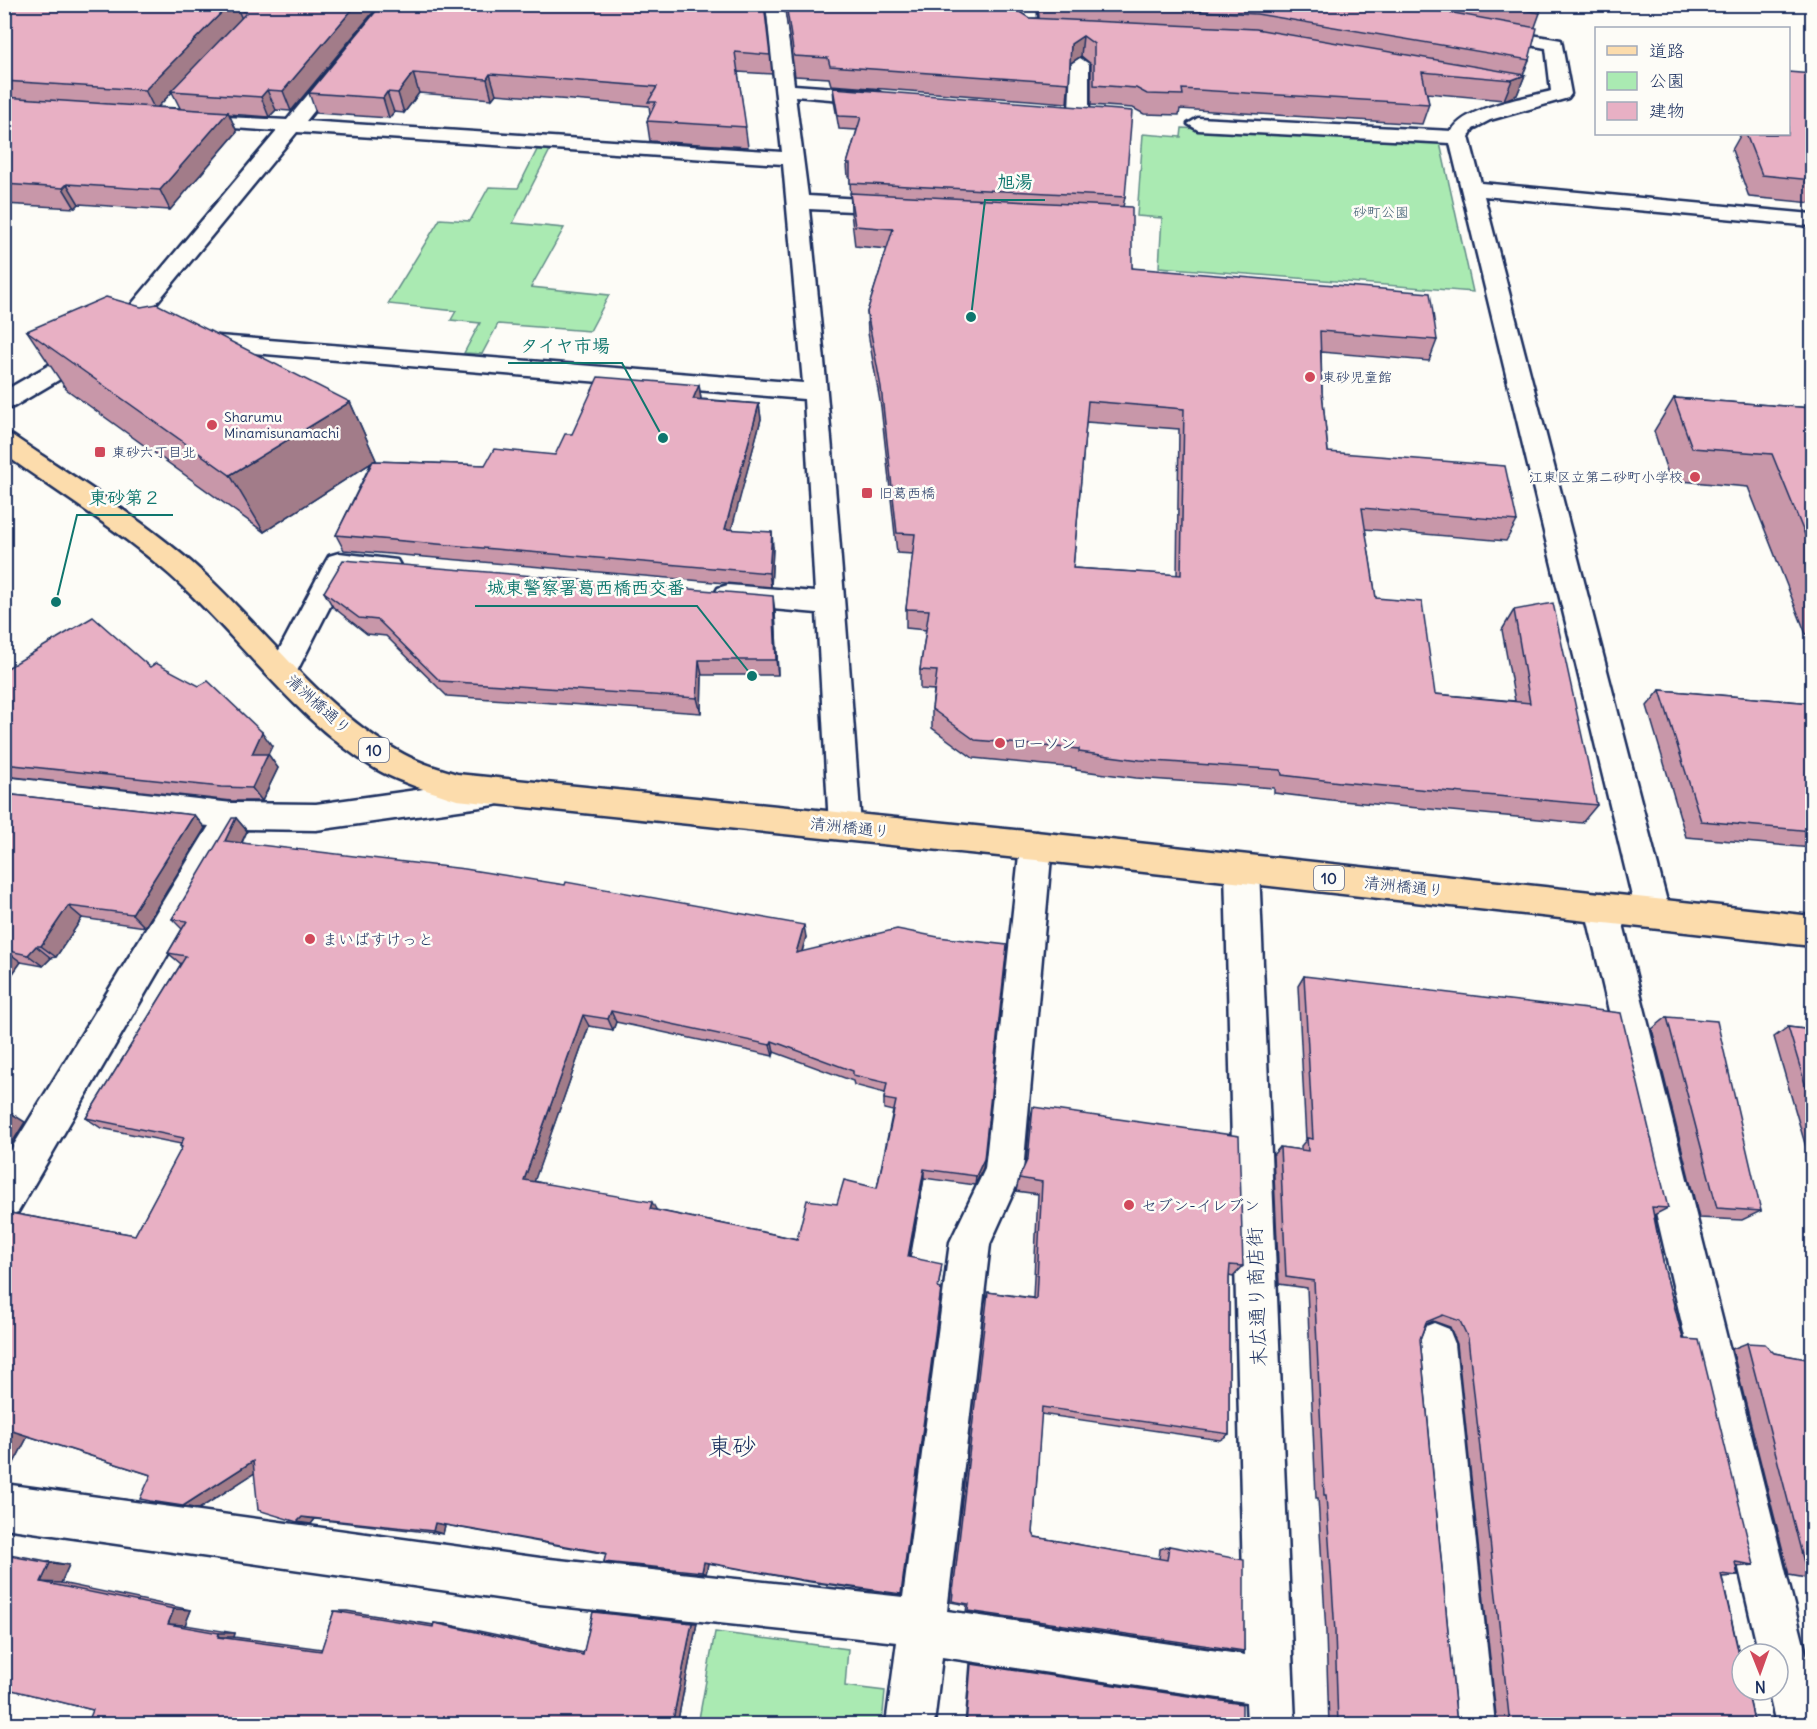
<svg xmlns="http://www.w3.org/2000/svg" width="1817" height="1729" font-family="Delius,'Klee One',sans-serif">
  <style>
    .green { fill: #aaeab2; stroke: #628c88; stroke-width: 1.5 }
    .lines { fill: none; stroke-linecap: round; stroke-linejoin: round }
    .minor-casing { stroke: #1b2f5e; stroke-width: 5 }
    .major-casing { stroke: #1b2f5e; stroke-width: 5 }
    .minor { fill: #fdfcf7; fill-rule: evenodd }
    .major { fill: #fcdcac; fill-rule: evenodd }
    .wall { fill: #c897a9; stroke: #1b2f5e; stroke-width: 1.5; fill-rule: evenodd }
    .shaded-wall { fill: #a27b89; stroke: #1b2f5e; stroke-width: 1.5 }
    .building { fill: #e8b0c4; stroke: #1b2f5e; stroke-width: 1.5; fill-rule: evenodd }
    .poi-dot { fill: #d1495b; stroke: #fdfcf7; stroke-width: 2 }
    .labels { text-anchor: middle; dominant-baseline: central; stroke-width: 5; stroke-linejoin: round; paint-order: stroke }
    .far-park-label { font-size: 14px; fill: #3f5e73; stroke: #fdfcf7 }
    .far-poi-label { font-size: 14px; fill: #1b2f5e; stroke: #fdfcf7; text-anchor: start }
    .shield { fill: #fdfcf7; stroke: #5f6c8c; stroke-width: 1.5 }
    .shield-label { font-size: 15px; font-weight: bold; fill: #1b2f5e }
    .street-label { font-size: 16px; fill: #1b2f5e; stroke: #fdfcf7 }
    .poi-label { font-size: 16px; fill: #1b2f5e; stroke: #fdfcf7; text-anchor: start }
    .near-street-label { font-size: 20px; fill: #1b2f5e; stroke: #fdfcf7 }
    .near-quarter-label { font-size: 24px; fill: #1b2f5e; stroke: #fdfcf7 }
    .leader { fill: none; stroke: #0f766e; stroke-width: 2 }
    .callout-dot { fill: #0f766e; stroke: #fdfcf7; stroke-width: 2 }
    .callout-label { font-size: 18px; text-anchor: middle; font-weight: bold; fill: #0f766e; stroke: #fdfcf7; stroke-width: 5; stroke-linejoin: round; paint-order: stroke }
  </style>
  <rect width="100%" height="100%" fill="#fdfcf7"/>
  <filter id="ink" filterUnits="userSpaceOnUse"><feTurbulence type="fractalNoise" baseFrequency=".0167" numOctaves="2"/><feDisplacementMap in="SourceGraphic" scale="12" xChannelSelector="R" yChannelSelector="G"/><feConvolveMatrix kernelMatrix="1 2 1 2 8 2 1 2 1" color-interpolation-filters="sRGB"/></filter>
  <g filter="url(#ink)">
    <g class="green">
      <path d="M1182 128 1440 143 1473 292 1159 267 1162 218 1137 216 1143 134 1181 137Z"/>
      <path d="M537 150H550L513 223 564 228 531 287 609 295 590 331 498 324 482 354 464 353 480 323 451 320 456 311 388 304 440 219 470 221 489 187 518 188Z"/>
      <path d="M715 1632 848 1649 845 1686 885 1691 882 1724H698Z"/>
    </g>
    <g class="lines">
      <defs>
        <g id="minor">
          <path d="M383 4H401L306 121 782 152 766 4H784L794 85 877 91 887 97 877 103 795 96 808 196 896 201 903 203 907 207 903 211 896 213 809 209C831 415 846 620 861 826L856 835 845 839 834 835 829 826 817 613 728 605 718 602 714 595 718 588 728 585 815 592 804 399 193 348 185 346 181 341 185 336 193 334 803 383 783 164 297 132 126 340 13 407 4 410V391L110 330 277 131 189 125 182 123 179 119 182 115 287 120Z"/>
          <path d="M1018 4H1036L1037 25 1060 27 1069 32 1060 37 1022 34 1019 30Z"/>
          <path d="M1490 28 1561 40 1571 94 1568 98 1490 120 1473 129 1469 137 1481 183 1812 214V226L1484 196 1670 913 1665 923 1653 928 1641 923 1636 913 1450 143 1198 130 1188 124 1198 118 1452 131C1464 107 1526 98 1551 91L1546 48 1484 37 1481 33 1484 29Z"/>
          <path d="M1080 58 1089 64V112L1079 118 1069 112 1071 64Z"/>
          <path d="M339 553 397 560 401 567 397 574 387 577 347 573 293 679 283 682 273 679 268 671 325 563 329 556Z"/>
          <path d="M4 777 232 803 316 804 495 779 506 783 511 792 506 801 495 805 316 830 241 829 18 1212 4 1217V1161L209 826 4 803Z"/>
          <path d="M1036 832 1048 836 1052 846 1023 1171 990 1244 947 1611 1245 1655 1225 869 1230 859 1242 855 1254 859 1259 869 1295 1724H1247L1246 1702 942 1657 934 1724H886L897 1642 540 1604 4 1528V1484L540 1558 903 1597 950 1242 985 1169 1020 846 1024 836Z"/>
          <path d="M1602 893 1614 898 1619 908 1812 1677V1724H1776L1768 1690H1778V1654H1759L1585 908 1590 898Z"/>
          <path d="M1434 1323 1449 1329 1455 1344 1495 1724H1447L1413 1344 1419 1329Z"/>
        </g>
        <path id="major" d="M4 434 13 436C73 477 136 515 191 562 261 623 316 705 398 751 416 762 437 768 457 774L1036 832 1812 916V946L1036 860 457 800C430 791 401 783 376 769 295 721 240 637 170 575 119 530 60 494 4 454Z"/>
      </defs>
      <use href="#minor" class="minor-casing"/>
      <use href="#major" class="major-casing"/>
      <use href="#minor" class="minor"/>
      <use href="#major" class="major"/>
    </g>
    <g class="wall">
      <path d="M4 4H380L291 111 276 110 269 117 229 114 237 132 170 210 79 204 75 208 4 204ZM172 92 180 108 158 107Z"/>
      <path d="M382 4H765L772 74 738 72 748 147 650 141 647 121 650 114 649 106 496 94 492 99 419 93 404 113 394 112 389 118 316 113 309 93Z"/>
      <path d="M784 4H1018V11L1029 18H1039L1038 4H1542L1540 13 1535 27 1529 60 1523 75H1525L1517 95 1504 100 1427 93 1429 104 1422 124 1180 109 1179 115 1144 114 1133 108 1091 105V64L1081 56 1070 63 1067 103 831 85 829 78 795 76Z"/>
      <path d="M1812 74V203L1749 197 1732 150 1741 134H1788Z"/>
      <path d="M833 88 1125 197 1123 207 1132 268 1437 340 1429 361 1321 352 1322 392 1328 452 1517 521 1506 541 1365 529 1376 598 1435 694 1515 701 1502 630 1514 610 1597 805 1582 823 1331 800 1274 793V788L1136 778 1076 770V768L973 758 932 728V709L934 690 920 689V670L926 630 906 628V609L913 554 897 553 881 407 868 333 867 312 887 249 855 246 851 213 850 177H848L847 164 857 130 839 129 834 101ZM1086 422 1179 429 1177 575 1073 568Z"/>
      <path d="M27 331 350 402 376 460 375 461 485 465 555 455 572 434 699 385 701 399 759 404 761 419 731 529 773 547 771 587 344 550 336 535 371 463 264 532 66 389Z"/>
      <path d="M1674 398 1812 408V635L1806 634 1748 487 1670 480 1654 431Z"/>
      <path d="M324 592 775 612 778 675H702L701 713 447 696 386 636 367 634 333 607Z"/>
      <path d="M150 667 272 746 268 754 278 768 262 801H232L4 776V670Z"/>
      <path d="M1660 690 1812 703V848L1686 837 1647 706Z"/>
      <path d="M4 794 194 815 205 828 145 927 82 918 56 957 51 958 43 966 21 962 4 986Z"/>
      <path d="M236 818 247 831 242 843 806 937 802 952 983 1168 975 1185 924 1178 910 1258 941 1271 938 1288 941 1296 901 1595 804 1581 708 1563 706 1574 611 1563 604 1562 606 1554 445 1525 443 1534 315 1519 311 1524 254 1473 199 1509 150 1501 151 1475 28 1436 4 1482V1212L135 1235 182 1148 180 1146 181 1144 101 1128 86 1118 181 964 168 953 182 929 172 919ZM616 1022 773 1056 774 1052 853 1081 854 1085 885 1093 884 1099V1109L893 1111 877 1188 837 1204 797 1239 656 1210 534 1181 589 1026 613 1030Z"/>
      <path d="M1304 976 1668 1208 1654 1215 1664 1267 1683 1339 1754 1565 1736 1567 1738 1576 1722 1577 1755 1725H1497L1457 1344 1450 1327 1433 1321 1426 1324 1420 1339 1457 1725H1329L1326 1633 1318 1498H1316L1307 1288 1279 1284 1273 1155 1280 1147 1301 1150V1146L1306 1140 1298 986Z"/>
      <path d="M1667 1017 1761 1211 1742 1220 1699 1218 1652 1029Z"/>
      <path d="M1788 1027 1812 1030V1168L1774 1037Z"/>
      <path d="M1033 1107 1243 1266 1233 1277 1229 1276V1434L1220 1440 1041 1414 1033 1533 1035 1537 1159 1559 1160 1549 1169 1546 1244 1651H1233L966 1612 967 1605 950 1602 985 1302 988 1292 1033 1298 1038 1194 1016 1191 1019 1178 1026 1164 1030 1121Z"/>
      <path d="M1747 1343 1774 1353 1812 1360V1579L1789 1575 1732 1349Z"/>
      <path d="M4 1553 69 1565 61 1583 191 1610 185 1625 235 1633 234 1637 322 1649 334 1611H347L434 1625V1623L445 1624 584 1653 593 1612 697 1623 677 1725 93 1710 13 1690 4 1709Z"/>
      <path d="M970 1663 1233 1702 1242 1725H965Z"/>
    </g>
    <g class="shaded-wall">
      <path d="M357 4H380L291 111 283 91Z"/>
      <path d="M229 5H236L244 24 171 91 172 92 155 110 145 90Z"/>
      <path d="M1083 36 1081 56 1069 64 1071 44Z"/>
      <path d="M413 73 419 93 404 113 398 93Z"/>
      <path d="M490 74 496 94 492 99 487 79Z"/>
      <path d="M1525 75 1517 95 1504 100 1512 80Z"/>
      <path d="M267 90 276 110 269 117 261 97Z"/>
      <path d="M387 92 394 112 389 118 383 98Z"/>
      <path d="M228 112 237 132 170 210 160 190Z"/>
      <path d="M67 184 79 204 75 208 63 188Z"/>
      <path d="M699 385 701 400 693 399Z"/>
      <path d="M350 402 376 460 264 532 230 475Z"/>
      <path d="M759 404 761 419 728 543 725 529Z"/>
      <path d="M772 532 773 547 771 587 769 573Z"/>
      <path d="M773 596 775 612 778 675 776 660Z"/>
      <path d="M699 660 702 675 701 713 697 698Z"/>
      <path d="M262 732 272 746 266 759 268 754 278 768 262 801 252 788V754Z"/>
      <path d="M194 815 205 828 145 927 132 914Z"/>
      <path d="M236 818 247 831 236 854 225 841Z"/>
      <path d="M68 906 82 918 56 957 41 946Z"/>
      <path d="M804 925 806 937 798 965 796 953Z"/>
      <path d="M36 946 51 958 43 966 28 955Z"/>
      <path d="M5 950 21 962 4 986V951Z"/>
      <path d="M611 1011 616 1022 613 1030 608 1019Z"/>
      <path d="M583 1015 589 1026 532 1188 524 1180Z"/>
      <path d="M772 1041 774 1052 773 1056 770 1045Z"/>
      <path d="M9 1112 25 1122 4 1156V1119Z"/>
      <path d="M984 1159 983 1168 975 1185 976 1176Z"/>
      <path d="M924 1169V1178L908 1265V1257Z"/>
      <path d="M652 1202 657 1211 650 1209Z"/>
      <path d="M9 1430 29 1434 4 1482V1439Z"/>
      <path d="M253 1461 267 1465 199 1509 183 1506Z"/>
      <path d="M302 1517 315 1519 311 1524 297 1522Z"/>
      <path d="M435 1523 445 1525 443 1534 433 1531Z"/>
      <path d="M704 1562 708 1563 706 1574 702 1572Z"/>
      <path d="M50 1563 69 1565 61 1583 41 1582Z"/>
      <path d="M174 1609 191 1610 185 1625 168 1624Z"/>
      <path d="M692 1623H697L677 1725H672Z"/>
      <path d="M219 1633H235L234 1637H218Z"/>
      <path d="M4 1684H16L4 1709Z"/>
    </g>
    <g class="building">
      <path d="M4 4H357L283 91 267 90 261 97 171 91 246 13 236 5H229L145 90 4 81Z"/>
      <path d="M382 4H764L770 55 735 52 746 127 647 121 656 102H648L657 87 490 74 487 79 413 73 398 93 387 92 383 98 309 93Z"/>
      <path d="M786 4H1018V11L1029 18 1256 29 1525 75 1512 80 1422 72 1429 104 1182 89 1183 95 1147 94 1136 88 1094 85V44L1083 36 1071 44 1069 83 830 66 828 58 794 56Z"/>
      <path d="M1062 4H1403L1537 28 1529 60 1257 14Z"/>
      <path d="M1491 4H1542L1540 13Z"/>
      <path d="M1788 72 1812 74V180L1762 175 1746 134H1788Z"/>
      <path d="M833 88 1132 111 1125 197 850 183V164H847L861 117 838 116Z"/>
      <path d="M4 97 228 112 160 190 67 184 63 188 4 184Z"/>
      <path d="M850 193 1132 207V268L1430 293 1437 340 1320 331 1322 392 1328 452 1505 466 1517 521 1362 508 1376 598 1422 602 1435 694 1530 703 1514 610 1553 603 1597 805 1340 782 1282 775 1281 770 1140 760 1079 752V749L975 740 932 709 937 671 920 670 929 610 906 609 915 534 897 533 881 387 867 312 893 229 855 226ZM1088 401 1184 409 1181 575 1073 568Z"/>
      <path d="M106 297 141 307 157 304 350 402 230 475 27 331Z"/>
      <path d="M598 377 699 385 693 399 759 404 725 529 772 532 769 573 336 535 373 461 485 465 494 449 555 455 565 434H572Z"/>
      <path d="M1674 398 1812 408V552L1772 454 1692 448Z"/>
      <path d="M343 560 773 596 776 660H699L697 698 440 681 378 620 359 618 324 592Z"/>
      <path d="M93 617 150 667 156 663 199 686 208 681 262 732 252 754H268L252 788 221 787 4 764V670Z"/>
      <path d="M1660 690 1812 703V831L1701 821Z"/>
      <path d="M4 794 194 815 132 914 68 906 41 946H36L28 955 5 950 4 951Z"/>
      <path d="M232 818H236L225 841 465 869 565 885 566 882 804 925 796 953 897 929 938 937 1007 945 984 1159 976 1176 924 1169 908 1257 942 1264 938 1288 941 1289 901 1594 802 1580 704 1562 702 1572 604 1562 606 1553 435 1523 433 1531 302 1517 297 1522 258 1510 253 1461 183 1506 150 1501 140 1499 151 1475 9 1430 4 1439V1212L135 1235 182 1147 180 1146 184 1138 86 1118 186 956 168 953 187 921 172 919ZM611 1011 770 1045 772 1041 853 1071V1075L887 1083 884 1099 896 1101 877 1188 844 1180 837 1204 807 1200 797 1239 650 1209 652 1202 524 1180 583 1015 608 1019Z"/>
      <path d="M1304 976 1621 1013 1668 1208 1652 1207 1664 1267 1683 1339 1699 1340 1754 1565 1735 1562 1738 1576 1721 1574 1742 1668V1690H1747L1755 1725H1510L1468 1338 1460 1321 1443 1315 1426 1322 1420 1339 1457 1725H1338L1335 1632 1326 1495H1324L1314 1281 1286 1277 1280 1147 1308 1151 1307 1138 1313 1139Z"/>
      <path d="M1667 1017 1717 1021 1761 1211 1717 1208Z"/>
      <path d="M1788 1027 1812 1030V1107Z"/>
      <path d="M1033 1107 1239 1136 1243 1266 1230 1265 1229 1278V1434L1042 1407 1033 1533 1035 1537 1167 1560 1169 1546 1244 1560V1651L968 1611 969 1604 952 1601 988 1292 1036 1299 1042 1182 1019 1178 1028 1158Z"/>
      <path d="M4 1111 9 1112 4 1119Z"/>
      <path d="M1747 1343 1765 1344 1774 1353 1812 1360V1575L1807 1574Z"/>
      <path d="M4 1555 50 1563 41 1582 174 1609 168 1624 219 1633 218 1637 321 1651 334 1611 433 1627 434 1623 583 1655 593 1612 692 1623 672 1725H87L93 1710 4 1688Z"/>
      <path d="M971 1664 1242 1704V1725H966Z"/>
    </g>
  </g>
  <g class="poi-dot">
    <circle cx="1310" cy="377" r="6"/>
    <circle cx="212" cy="425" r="6"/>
    <rect x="94" y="446" width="12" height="12" rx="3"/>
    <circle cx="1695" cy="477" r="6"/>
    <rect x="861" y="487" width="12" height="12" rx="3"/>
    <circle cx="1000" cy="743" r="6"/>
    <circle cx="310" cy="939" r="6"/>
    <circle cx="1129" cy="1205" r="6"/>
  </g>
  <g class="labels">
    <g class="far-park-label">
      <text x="1381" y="212">砂町公園</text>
    </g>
    <g class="far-poi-label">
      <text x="1322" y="377">東砂児童館</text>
      <text x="224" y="417">Sharumu<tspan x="224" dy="16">Minamisunamachi</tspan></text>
      <text x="112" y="452">東砂六丁目北</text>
      <text x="1683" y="477" text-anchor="end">江東区立第二砂町小学校</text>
      <text x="879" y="493">旧葛西橋</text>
    </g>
    <g class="shield">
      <rect x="359" y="738" width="30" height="24" rx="4.5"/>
      <rect x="1314" y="866" width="30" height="24" rx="4.5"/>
    </g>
    <g class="shield-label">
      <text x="374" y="750">10</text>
      <text x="1329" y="878">10</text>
    </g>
    <g class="street-label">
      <text transform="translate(319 704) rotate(42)">清洲橋通り</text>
      <text transform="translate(850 827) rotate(6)">清洲橋通り</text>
      <text transform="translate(1404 886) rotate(6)">清洲橋通り</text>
    </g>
    <g class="poi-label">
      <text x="1012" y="743">ローソン</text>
      <text x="322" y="939">まいばすけっと</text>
      <text x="1141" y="1205">セブン-イレブン</text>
    </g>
    <g class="near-street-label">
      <text transform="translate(1256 1297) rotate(-92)">末広通り商店街</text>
    </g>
    <g class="near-quarter-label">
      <text x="732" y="1446">東砂</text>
    </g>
  </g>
  <path class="leader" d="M971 317L985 200H1045M663 438L622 363H508M56 602L77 515H173M752 676L697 606H475"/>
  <g class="callout-dot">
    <circle cx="971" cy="317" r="6"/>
    <circle cx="663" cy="438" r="6"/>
    <circle cx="56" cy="602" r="6"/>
    <circle cx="752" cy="676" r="6"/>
  </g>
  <g class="callout-label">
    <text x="1015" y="188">旭湯</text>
    <text x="565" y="352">タイヤ市場</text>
    <text x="125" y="504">東砂第２</text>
    <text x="586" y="594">城東警察署葛西橋西交番</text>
  </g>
  <rect width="1817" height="1729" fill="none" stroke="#fdfcf7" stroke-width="24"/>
  <rect x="12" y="12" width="1793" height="1705" fill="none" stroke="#1b2f5e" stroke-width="2" filter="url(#ink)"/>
  <rect x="1595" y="27" width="195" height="108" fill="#fdfcf7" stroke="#a3aaba" stroke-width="1.5"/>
  <rect x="1607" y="46" width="30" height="9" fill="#fcdcac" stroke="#a3aaba" stroke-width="1.5"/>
  <text x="1649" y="57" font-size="18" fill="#1b2f5e">道路</text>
  <rect x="1607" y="72" width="30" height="18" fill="#aaeab2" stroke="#a3aaba" stroke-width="1.5"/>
  <text x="1649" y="87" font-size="18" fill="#1b2f5e">公園</text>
  <rect x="1607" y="102" width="30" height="18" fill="#e8b0c4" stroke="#a3aaba" stroke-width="1.5"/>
  <text x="1649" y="117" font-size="18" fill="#1b2f5e">建物</text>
  <g transform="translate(1760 1672) rotate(179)"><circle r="28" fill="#fdfcf7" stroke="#a3aaba" stroke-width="1.5"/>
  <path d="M0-4.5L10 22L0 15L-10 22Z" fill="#d1495b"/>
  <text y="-9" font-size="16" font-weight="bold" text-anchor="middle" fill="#1b2f5e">N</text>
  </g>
</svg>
